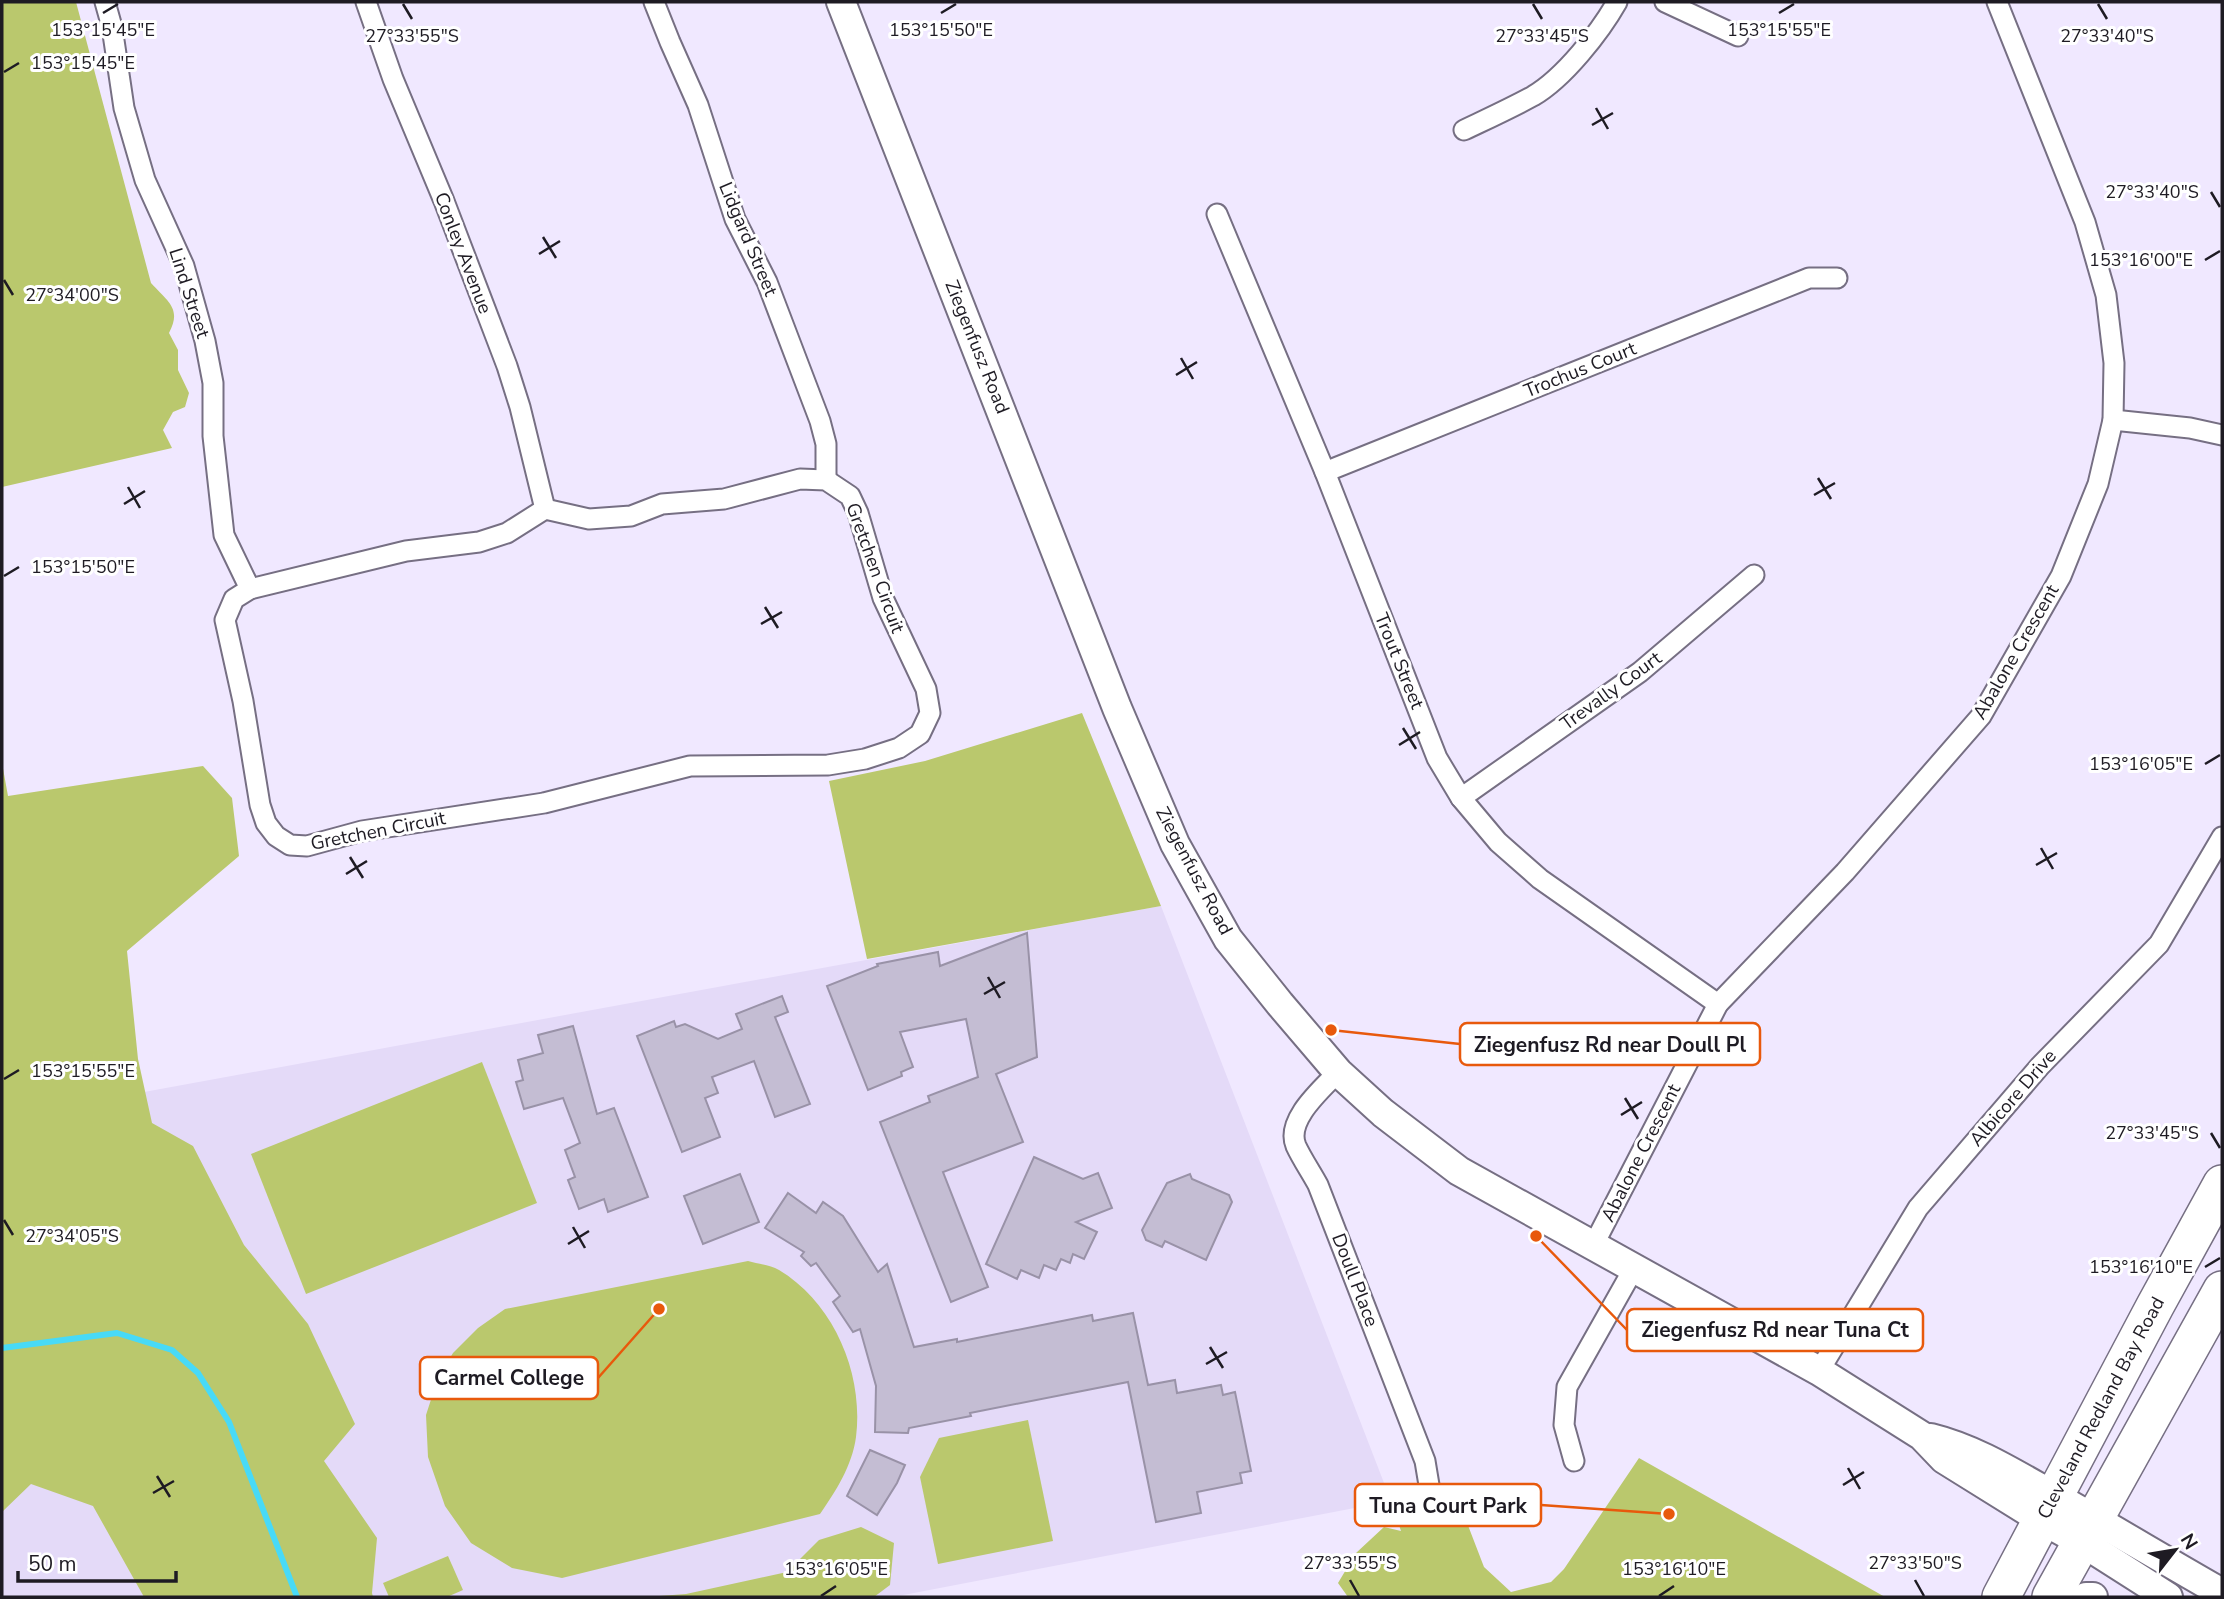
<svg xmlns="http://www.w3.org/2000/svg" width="2224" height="1599" font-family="'Nunito Sans',sans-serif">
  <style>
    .built { fill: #e4daf8 }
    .green { fill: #bac86d }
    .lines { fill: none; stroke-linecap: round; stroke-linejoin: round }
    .stream { stroke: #48daf7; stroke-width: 6 }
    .building { fill: #c4bdd3; stroke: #9992a7; stroke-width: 2 }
    .street-casing { stroke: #766f83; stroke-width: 23 }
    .secondary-casing { stroke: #766f83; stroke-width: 32 }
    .highway-casing { stroke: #766f83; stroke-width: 40 }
    .street { stroke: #fff; stroke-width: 19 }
    .secondary { stroke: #fff; stroke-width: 28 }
    .highway { stroke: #fff; stroke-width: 37 }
    .ticks { fill: none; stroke: #1e1b23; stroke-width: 2.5 }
    .labels { text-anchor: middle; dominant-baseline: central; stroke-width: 6; stroke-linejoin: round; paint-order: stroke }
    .street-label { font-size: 19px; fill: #1e1b23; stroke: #fff }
    .ticks-label { font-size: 18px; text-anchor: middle; fill: #1e1b23; stroke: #fff; stroke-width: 6; stroke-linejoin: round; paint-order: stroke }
    .leader { fill: none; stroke: #e8590c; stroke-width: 2.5 }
    .callout-dot { fill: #e8590c; stroke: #fff; stroke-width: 2.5 }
    .callout { fill: #fff; stroke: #e8590c; stroke-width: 2.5 }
    .callout-label { font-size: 21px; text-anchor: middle; font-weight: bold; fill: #1e1b23 }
  </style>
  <rect width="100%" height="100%" fill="#f0e8ff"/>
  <path class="built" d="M1161 906 1391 1501 893 1597H2V1118Z"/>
  <g class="green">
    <path d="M2 2H76L151 283C168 302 182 308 169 333L178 350V370L189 393 185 407 173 412 163 430 172 448 2 487Z"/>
    <path d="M1082 713 1161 906 867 959 829 781 925 761Z"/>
    <path d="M2 763 8 796 203 766 232 798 239 856 127 951 138 1059 152 1123 193 1146 244 1245 308 1324 355 1424 324 1461 377 1538 372 1593 373 1597H144L93 1506 31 1484 2 1512Z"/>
    <path d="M482 1062 537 1203 306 1294 251 1154Z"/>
    <path d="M748 1261C758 1264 770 1265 779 1270 834 1303 864 1374 856 1437 852 1466 836 1491 820 1514L562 1578 512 1568 471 1543 445 1506 428 1457 426 1415 438 1378 453 1353 478 1328 505 1309Z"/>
    <path d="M1028 1420 1053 1541 938 1564 920 1477 939 1438Z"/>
    <path d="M1639 1458 1885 1597H1348L1338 1583 1356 1553 1384 1527 1401 1531 1391 1501 1454 1489 1484 1567 1511 1592 1551 1582 1564 1569Z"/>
    <path d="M861 1527 894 1543 890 1585 874 1597H646L686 1594 787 1572 819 1540Z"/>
    <path d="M448 1556 463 1590 447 1597H389L383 1583Z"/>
  </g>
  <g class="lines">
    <path class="stream" d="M2 1348 117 1333 172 1350 198 1373 229 1422 297 1597"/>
  </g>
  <g class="building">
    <path d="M1027 933 1037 1057 996 1074 1023 1142 943 1172 988 1287 951 1302 880 1122 930 1102 928 1096 978 1077 966 1019 900 1032 913 1067 901 1072 902 1076 868 1090 827 986 878 966 877 964 938 952 940 966Z"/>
    <path d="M782 996 788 1012 775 1017 810 1104 775 1117 754 1061 712 1077 718 1093 705 1098 720 1137 682 1152 637 1036 674 1021 676 1027 685 1024 718 1039 742 1029 736 1014Z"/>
    <path d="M573 1026 597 1114 614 1108 648 1197 608 1212 604 1199 579 1209 568 1180 575 1177 565 1150 580 1143 563 1098 524 1109 516 1082 523 1080 518 1060 543 1053 538 1035Z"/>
    <path d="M1034 1157 1083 1179 1098 1173 1112 1208 1076 1222 1097 1232 1084 1259 1073 1254 1070 1263 1061 1259 1056 1270 1044 1265 1039 1278 1021 1270 1017 1279 986 1264Z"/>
    <path d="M740 1174 759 1222 703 1244 684 1196Z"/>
    <path d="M1190 1174 1192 1179 1229 1195 1232 1202 1206 1260 1165 1241 1162 1247 1146 1240 1142 1230 1167 1183Z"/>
    <path d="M788 1193 816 1213 823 1202 843 1216 878 1272 887 1264 914 1347 957 1339V1342L1092 1315 1093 1321 1133 1313 1148 1385 1175 1380 1177 1393 1221 1385 1223 1395 1235 1392 1251 1471 1240 1473 1242 1483 1197 1492 1201 1513 1156 1522 1128 1382 970 1413 971 1416 909 1428 908 1433 875 1432 876 1386 860 1329 853 1332 833 1302 840 1296 816 1263 811 1266 801 1256 804 1252 765 1228Z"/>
    <path d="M870 1450 905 1465 897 1483 877 1515 847 1496Z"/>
  </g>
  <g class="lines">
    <defs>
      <g id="street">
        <path d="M105 2 112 27 124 108 145 180 184 266 205 341 213 383V436L224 535 250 589"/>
        <path d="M366 2 393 79 444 201 507 366 520 407 545 509"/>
        <path d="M654 2 670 42 698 105 735 219 767 282 820 421 826 444V480"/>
        <path d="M1665 2 1738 36"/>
        <path d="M1464 130C1487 119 1511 108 1533 96 1564 78 1600 32 1617 2"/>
        <path d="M1217 214 1325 472 1437 758 1461 798 1498 842 1540 879 1718 1004"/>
        <path d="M2113 420 2190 428 2222 435"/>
        <path d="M1325 472 1809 278H1837"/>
        <path d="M800 479 826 480 850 496 858 513 883 598 926 689 930 713 920 734 899 748 865 759 828 765 690 766 544 803 362 831 307 846 290 845 276 836 266 823 260 805 243 701 225 620 234 599 250 589 406 551 479 542 507 533 545 509 589 519 631 516 662 504 724 499Z"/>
        <path d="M1461 798 1640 672 1754 575"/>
        <path d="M1338 1072C1322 1089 1285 1120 1296 1146 1302 1159 1311 1172 1318 1185L1425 1461 1432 1503"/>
        <path d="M1593 1246 1718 1004 1845 872 1981 716 2061 576 2098 484 2113 420 2114 363 2106 295 2085 222 1997 2"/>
        <path d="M1819 1371 1918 1208 2040 1066 2159 944 2222 837"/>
        <path d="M1574 1461 1564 1425 1567 1387 1634 1268"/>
      </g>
      <g id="secondary">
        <path d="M841 2 1117 708 1175 844 1228 939 1280 1004 1338 1072 1383 1113 1459 1171 1819 1371 1922 1436 1944 1459 2042 1520 2080 1541 2168 1597"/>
        <path d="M1931 1438C1972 1448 2010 1471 2047 1492 2106 1525 2164 1560 2222 1593"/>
        <path d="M2086 1597H2093"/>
      </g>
      <g id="highway">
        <path d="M2001 1597 2155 1306 2222 1184"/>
        <path d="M2051 1597 2222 1290"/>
      </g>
    </defs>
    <use href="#street" class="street-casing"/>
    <use href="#secondary" class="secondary-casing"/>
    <use href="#highway" class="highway-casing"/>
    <use href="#street" class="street"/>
    <use href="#secondary" class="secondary"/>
    <use href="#highway" class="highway"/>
  </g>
  <path class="ticks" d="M403 4 412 19M1533 4 1542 19M2098 4 2107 19M103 13 118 4M941 13 956 4M1779 13 1794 4M4 72 19 63M1596 108 1608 129M1592 125 1613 113M2211 192 2220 207M543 237 556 258M539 254 560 241M2205 260 2220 251M4 280 13 295M1181 358 1193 379M1176 375 1197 362M1818 478 1831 499M128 487 140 508M1814 495 1835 483M124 504 145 491M4 576 19 567M765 607 778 628M761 624 782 612M1403 728 1416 749M1399 745 1420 732M2205 764 2220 755M2041 848 2053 869M350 857 363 878M2036 865 2057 853M346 874 367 861M988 977 1000 998M984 994 1005 982M4 1079 19 1070M1625 1098 1638 1119M1621 1115 1642 1102M2211 1133 2220 1148M4 1220 13 1235M573 1227 585 1248M568 1244 589 1231M2205 1267 2220 1258M1210 1347 1223 1368M1206 1364 1227 1352M1848 1468 1860 1489M157 1476 170 1497M1843 1485 1864 1472M153 1493 174 1481M1350 1580 1359 1596M1915 1580 1924 1596M821 1596 836 1586M1659 1596 1674 1586"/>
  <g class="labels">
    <g class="street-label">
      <text transform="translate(748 239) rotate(67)">Lidgard Street</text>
      <text transform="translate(463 253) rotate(69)">Conley Avenue</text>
      <text transform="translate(189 293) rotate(72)">Lind Street</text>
      <text transform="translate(977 347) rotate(68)">Ziegenfusz Road</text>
      <text transform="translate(1580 370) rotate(-22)">Trochus Court</text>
      <text transform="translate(875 568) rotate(70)">Gretchen Circuit</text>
      <text transform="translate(2016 652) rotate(-60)">Abalone Crescent</text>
      <text transform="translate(1399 661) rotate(68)">Trout Street</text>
      <text transform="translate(1611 691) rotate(-36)">Trevally Court</text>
      <text transform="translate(378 831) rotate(-11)">Gretchen Circuit</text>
      <text transform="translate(1194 871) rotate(62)">Ziegenfusz Road</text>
      <text transform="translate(2013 1098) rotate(-49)">Albicore Drive</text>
      <text transform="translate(1641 1153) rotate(-63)">Abalone Crescent</text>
      <text transform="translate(1355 1280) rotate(69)">Doull Place</text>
      <text transform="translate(2101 1408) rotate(-62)">Cleveland Redland Bay Road</text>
    </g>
  </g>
  <g class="ticks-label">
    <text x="103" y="36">153°15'45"E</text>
    <text x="941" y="36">153°15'50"E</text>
    <text x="1779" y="36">153°15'55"E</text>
    <text x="412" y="42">27°33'55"S</text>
    <text x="1542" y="42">27°33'45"S</text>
    <text x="2107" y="42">27°33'40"S</text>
    <text x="83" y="69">153°15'45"E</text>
    <text x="2152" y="198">27°33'40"S</text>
    <text x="2141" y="266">153°16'00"E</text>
    <text x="72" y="301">27°34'00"S</text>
    <text x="83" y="573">153°15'50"E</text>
    <text x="2141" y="770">153°16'05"E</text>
    <text x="83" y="1077">153°15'55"E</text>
    <text x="2152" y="1139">27°33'45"S</text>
    <text x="72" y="1242">27°34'05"S</text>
    <text x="2141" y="1273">153°16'10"E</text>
    <text x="1350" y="1569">27°33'55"S</text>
    <text x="1915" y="1569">27°33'50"S</text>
    <text x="836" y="1575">153°16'05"E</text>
    <text x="1674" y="1575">153°16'10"E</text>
  </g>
  <path class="leader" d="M1331 1030L1460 1044M1536 1236L1627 1330M659 1309L598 1378M1669 1514L1541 1505"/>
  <g class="callout-dot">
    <circle cx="1331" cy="1030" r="7"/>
    <circle cx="1536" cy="1236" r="7"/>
    <circle cx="659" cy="1309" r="7"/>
    <circle cx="1669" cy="1514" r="7"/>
  </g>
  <g class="callout">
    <rect x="1460" y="1023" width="300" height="42" rx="7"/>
    <rect x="1627" y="1309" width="296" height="42" rx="7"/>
    <rect x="420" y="1357" width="178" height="42" rx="7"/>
    <rect x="1355" y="1484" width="186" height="42" rx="7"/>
  </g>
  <g class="callout-label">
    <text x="1610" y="1052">Ziegenfusz Rd near Doull Pl</text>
    <text x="1775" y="1337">Ziegenfusz Rd near Tuna Ct</text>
    <text x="509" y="1385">Carmel College</text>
    <text x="1448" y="1513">Tuna Court Park</text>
  </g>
  <rect width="2224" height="1599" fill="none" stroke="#1e1b23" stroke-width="7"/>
  <g transform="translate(2175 1550) rotate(59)" stroke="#ffffff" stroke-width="5" paint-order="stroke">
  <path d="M0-5L12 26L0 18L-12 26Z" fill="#1e1b23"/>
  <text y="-10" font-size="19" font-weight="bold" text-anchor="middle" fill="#1e1b23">N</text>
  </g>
  <path d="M18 1571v10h158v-10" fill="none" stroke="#1e1b23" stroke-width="3.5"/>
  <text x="28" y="1571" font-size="21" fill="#1e1b23" stroke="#ffffff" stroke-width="5" paint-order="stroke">50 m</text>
</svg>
